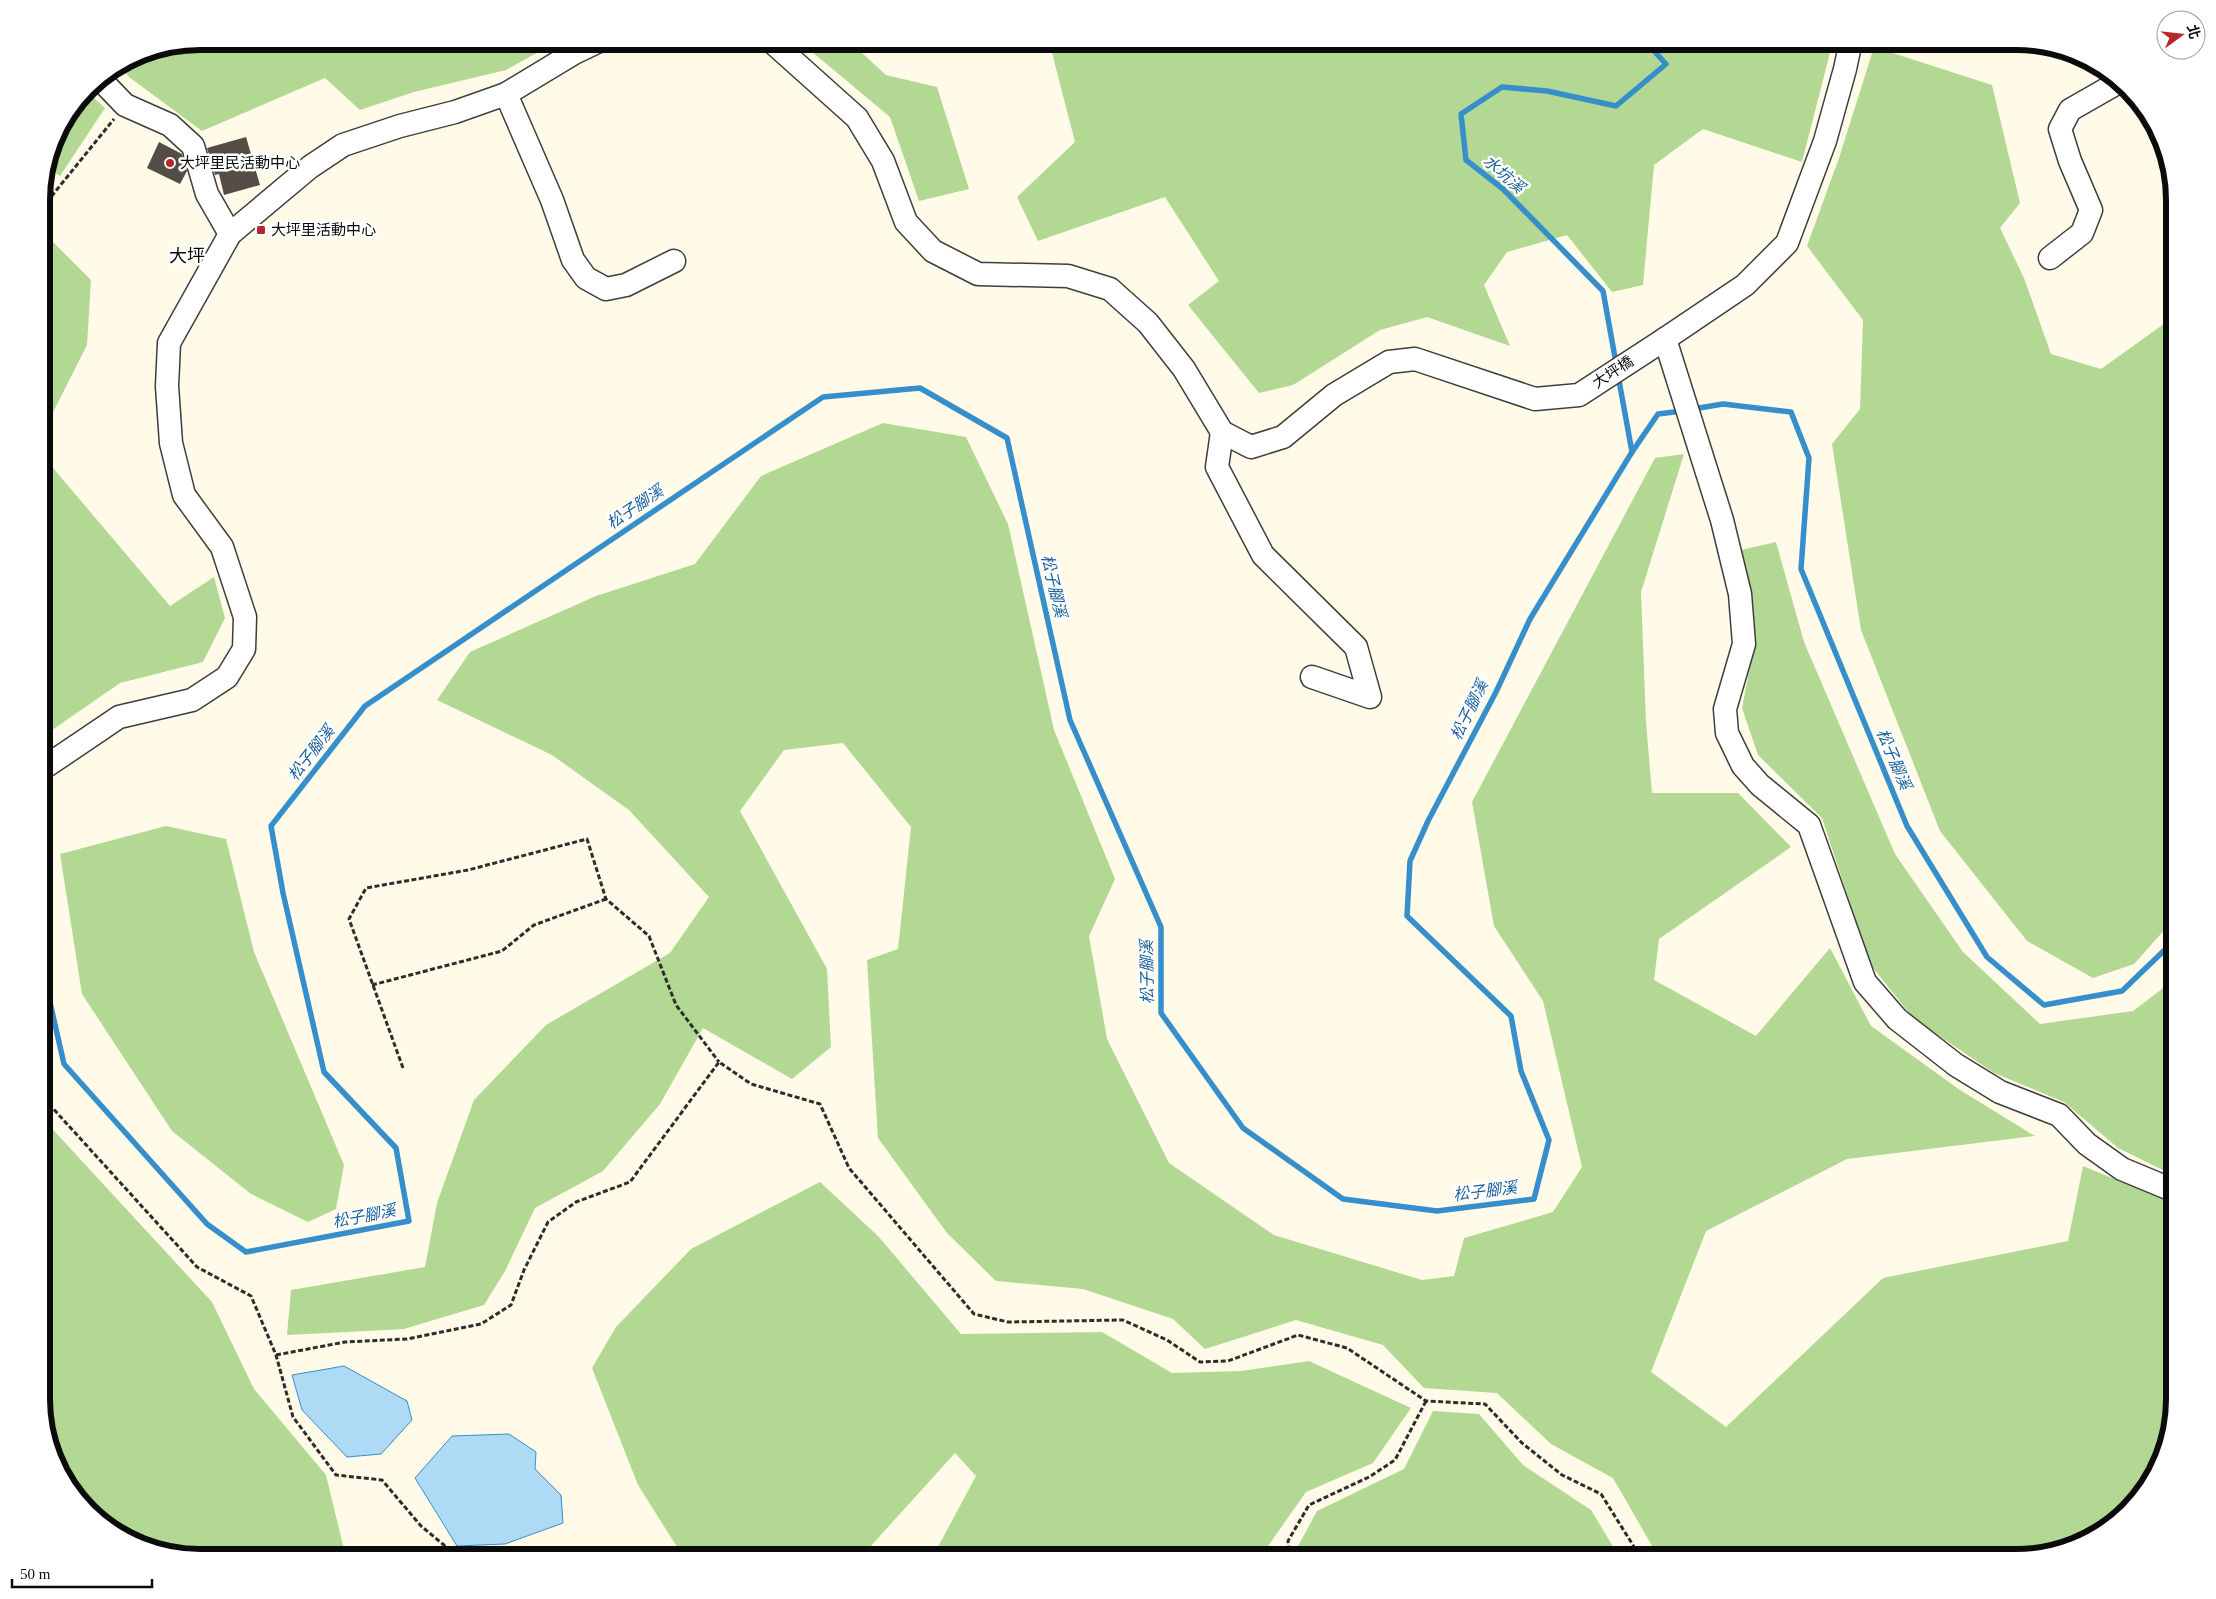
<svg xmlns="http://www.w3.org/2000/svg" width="2216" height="1599" font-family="'Times New Roman','Noto Sans TC',serif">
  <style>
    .forest { fill: #b2d893 }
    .water { fill: #aedaf5; stroke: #368ecb }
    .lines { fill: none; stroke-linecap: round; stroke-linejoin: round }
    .stream { stroke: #368ecb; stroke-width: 5.5 }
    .building { fill: #534c47 }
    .minor-casing { stroke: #3e3e3e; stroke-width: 25 }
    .path { stroke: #2d2d2d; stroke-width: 3; stroke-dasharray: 5 2.5; stroke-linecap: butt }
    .minor { stroke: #fff; stroke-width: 22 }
    .poi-dot { fill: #b8252b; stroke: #fff; stroke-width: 2 }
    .labels { text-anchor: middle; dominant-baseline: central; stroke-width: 5; stroke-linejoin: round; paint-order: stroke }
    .poi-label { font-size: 15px; fill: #0b0b0b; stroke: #fff; text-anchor: start }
    .street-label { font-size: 15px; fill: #0b0b0b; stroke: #fff }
    .water-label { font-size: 16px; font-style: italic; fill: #175f99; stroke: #fff }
    .quarter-label { font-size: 18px; fill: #0b0b0b; stroke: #fff }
    .rim { fill: none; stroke: #0b0b0b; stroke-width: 6 }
  </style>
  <rect width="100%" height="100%" fill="#fffbe8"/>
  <g class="forest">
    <path d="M200 41H311L312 46 359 41H558L506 70 414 92 360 110 325 78 202 131 129 77 120 66 139 53Z"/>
    <path d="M799 41H849L886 75 937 87 969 189 919 201 890 117Z"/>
    <path d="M1049 41H1833L1802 162 1703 129 1654 165 1643 285 1612 292 1567 235 1507 252 1484 285 1510 346 1427 317 1380 330 1293 385 1259 393 1188 305 1219 281 1165 197 1038 241 1017 197 1075 142Z"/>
    <path d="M1874 47 1992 85 2020 203 2000 228 2024 278 2051 354 2101 369 2175 316V918L2134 964 2093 978 2027 941 1940 831 1861 630 1832 444 1860 409 1863 320 1807 246 1839 158Z"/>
    <path d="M86 91 105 108 60 176 47 168 53 139Z"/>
    <path d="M42 231 91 280 87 345 42 434Z"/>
    <path d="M883 423 966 437 1008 524 1054 730 1115 879 1089 936 1107 1039 1169 1163 1274 1235 1422 1280 1454 1276 1464 1238 1553 1212 1582 1167 1543 1001 1494 926 1472 802 1655 458 1684 454 1641 592 1646 722 1652 793H1738L1791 847 1659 939 1654 980 1756 1036 1830 948 1871 1026 1960 1090 2035 1136 1847 1159 1706 1231 1651 1372 1726 1427 1883 1278 2068 1241 2083 1166 2175 1204V1399L2166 1450 2142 1495 2087 1541 2016 1558H1659L1613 1478 1551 1444 1497 1393 1424 1388 1383 1345 1296 1320 1205 1349 1173 1319 1083 1289 996 1281 947 1233 878 1138 867 960 898 949 911 827 843 743 784 750 740 811 827 969 831 1047 792 1079 703 1028 660 1104 603 1171 535 1208 505 1271 484 1305 404 1329 287 1335 291 1290 425 1267 437 1203 474 1100 546 1025 670 953 709 897 629 810 552 755 437 700 470 652 596 596 695 564 761 476Z"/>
    <path d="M42 455 170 606 214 577 225 618 203 662 120 683 42 737Z"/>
    <path d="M1776 542 1804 642 1895 854 1963 952 2040 1024 2133 1011 2175 979V1176L2118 1148 2064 1102 1994 1073 1913 1018 1870 964 1822 818 1758 755 1742 708 1755 641 1741 550Z"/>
    <path d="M166 826 226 839 254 952 344 1165 336 1209 308 1222 251 1194 172 1131 82 994 60 854Z"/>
    <path d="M42 1120 45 1121 212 1302 254 1389 326 1475 346 1558H200L149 1549 104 1525 62 1478 42 1409Z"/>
    <path d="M820 1182 878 1236 961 1334 1102 1332 1172 1373 1241 1371 1309 1361 1411 1408 1373 1463 1306 1492 1268 1546 1270 1558H932L976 1476 955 1453 860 1558H684L638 1485 592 1368 616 1327 691 1249Z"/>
    <path d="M1433 1411 1479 1414 1523 1465 1591 1510 1620 1558H1299L1297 1548 1317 1511 1404 1469Z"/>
  </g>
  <g class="water">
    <path d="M344 1366 407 1401 412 1420 381 1454 347 1457 302 1410 292 1375Z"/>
    <path d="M509 1434 536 1452 535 1469 561 1495 563 1523 505 1544 457 1546 415 1478 452 1436Z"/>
  </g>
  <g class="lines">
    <g class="stream">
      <path d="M1616 363 1603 291 1503 189 1466 160 1461 114 1502 87 1547 91 1616 106 1666 64 1645 41"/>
      <path d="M1618 375 1632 452"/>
      <path d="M1693 409 1723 404 1791 412 1809 458 1801 569 1907 826 1987 957 2044 1005 2122 991 2175 940"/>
      <path d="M42 974 46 985 64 1064 207 1224 246 1252 409 1221 396 1148 324 1072 283 893 271 826 365 706 823 397 920 388 1007 438 1070 720 1161 927V1013L1243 1128 1343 1199 1437 1211 1534 1199 1549 1140 1521 1071 1511 1016 1407 916 1410 861 1428 821 1496 692 1530 619 1632 452 1658 414 1682 411"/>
    </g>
  </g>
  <g class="building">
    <path d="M246 137 260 185 224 195 219 174 215 175 207 148Z"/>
    <path d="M159 142 182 154 187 171 180 184 147 168Z"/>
  </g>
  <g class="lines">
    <defs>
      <g id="minor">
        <path d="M771 41 857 118 883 161 906 222 933 251 978 274 1068 276 1110 289 1148 323 1184 369 1222 432 1251 447 1283 437 1334 395 1389 362 1415 359 1535 399 1579 395 1665 339 1745 285 1787 243 1825 141 1845 69 1851 41"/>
        <path d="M100 79 125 105 170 125 193 146 207 194 230 234"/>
        <path d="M506 94 552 200 573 260 586 278 606 289 626 285 674 261"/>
        <path d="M2050 258 2082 233 2091 210 2070 161 2060 129 2070 110 2119 82"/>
        <path d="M1665 339 1722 520 1740 594 1744 644 1725 709 1727 733 1743 766 1760 785 1809 825 1865 982 1897 1019 1956 1065 2000 1092 2059 1115 2087 1144 2122 1169 2175 1191"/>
        <path d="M1222 432 1217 467 1263 555 1356 647 1370 697 1312 677"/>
        <path d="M42 769 119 717 192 700 227 677 244 649 245 617 222 547 184 495 171 443 167 386 169 343 230 234 310 167 343 145 400 126 455 112 506 94 574 53 599 41"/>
      </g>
    </defs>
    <use href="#minor" class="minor-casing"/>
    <g class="path">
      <path d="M42 208 114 119"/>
      <path d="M372 985 502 951 534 925 606 899"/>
      <path d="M403 1068 349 919 366 888 468 870 587 839 606 899 649 936 676 1005 719 1062"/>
      <path d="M42 1102 48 1103 197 1267 251 1296 276 1355 293 1417 336 1475 382 1480 421 1526 444 1545 450 1558"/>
      <path d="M276 1355 345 1342 407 1339 481 1324 511 1305 524 1270 548 1222 576 1202 630 1182 719 1062 751 1084 820 1104 849 1168 974 1314 1008 1322 1123 1320 1167 1340 1200 1362 1228 1361 1298 1335 1347 1348 1426 1401 1485 1404 1522 1443 1562 1475 1601 1494 1641 1558"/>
      <path d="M1290 1558 1288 1541 1309 1505 1369 1477 1395 1460 1426 1401"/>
    </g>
    <use href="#minor" class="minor"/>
  </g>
  <g class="poi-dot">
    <circle cx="170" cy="163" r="5"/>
    <rect x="256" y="225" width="10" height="10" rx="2.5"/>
  </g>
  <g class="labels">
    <g class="poi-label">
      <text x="180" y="163">大坪里民活動中心</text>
      <text x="271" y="230">大坪里活動中心</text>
    </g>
    <g class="street-label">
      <text transform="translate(1613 372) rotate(-33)">大坪橋</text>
    </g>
    <g class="water-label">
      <text transform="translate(1504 174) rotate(41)">水坑溪</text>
      <text transform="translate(635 507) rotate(-34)">松子腳溪</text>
      <text transform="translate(1054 586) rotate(77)">松子腳溪</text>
      <text transform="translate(1469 710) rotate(-64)">松子腳溪</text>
      <text transform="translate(311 753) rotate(-52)">松子腳溪</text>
      <text transform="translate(1894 759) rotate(67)">松子腳溪</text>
      <text transform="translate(1147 972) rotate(-91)">松子腳溪</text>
      <text transform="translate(1485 1191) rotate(-7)">松子腳溪</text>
      <text transform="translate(364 1216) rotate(-11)">松子腳溪</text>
    </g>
    <g class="quarter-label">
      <text x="187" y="256">大坪</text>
    </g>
  </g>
  <path d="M0 0H2216V1599H0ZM200 50H2016A150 150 0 0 1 2166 200V1399A150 150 0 0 1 2016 1549H200A150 150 0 0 1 50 1399V200A150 150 0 0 1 200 50Z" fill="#fff" fill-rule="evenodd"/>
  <path class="rim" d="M200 50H2016A150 150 0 0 1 2166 200V1399A150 150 0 0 1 2016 1549H200A150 150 0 0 1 50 1399V200A150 150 0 0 1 200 50Z"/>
  <g transform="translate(2181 35) rotate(75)"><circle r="24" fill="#ffffff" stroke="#9d9d9d"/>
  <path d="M0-4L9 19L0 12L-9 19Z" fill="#b8252b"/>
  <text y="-8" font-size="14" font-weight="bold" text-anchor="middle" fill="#0b0b0b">北</text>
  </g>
  <path d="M12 1579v8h140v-8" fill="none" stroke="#0b0b0b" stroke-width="2.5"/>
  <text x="20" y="1579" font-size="15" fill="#0b0b0b" stroke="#ffffff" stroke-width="4" paint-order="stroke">50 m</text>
</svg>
